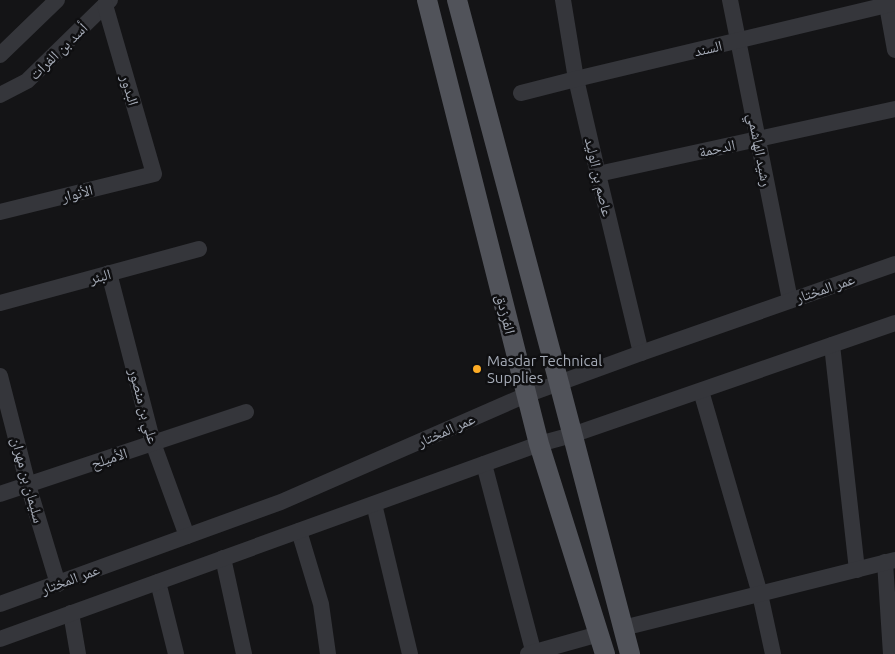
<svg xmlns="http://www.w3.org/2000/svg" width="895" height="654" font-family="Ubuntu,'Noto Naskh Arabic',sans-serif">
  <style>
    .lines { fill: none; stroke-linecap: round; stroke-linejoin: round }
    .minor { stroke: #35363b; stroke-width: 16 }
    .major { stroke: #51535a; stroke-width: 20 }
    .poi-dot { fill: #fdac25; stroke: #0f0f11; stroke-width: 2 }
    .labels { text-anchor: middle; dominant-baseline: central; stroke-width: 5; stroke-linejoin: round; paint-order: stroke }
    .street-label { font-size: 15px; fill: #a5abb7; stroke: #0f0f11 }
    .poi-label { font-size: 15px; fill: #a5abb7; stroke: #0f0f11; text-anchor: start }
  </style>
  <rect width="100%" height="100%" fill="#141416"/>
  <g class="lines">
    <g class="minor">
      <path d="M563 0 576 79 598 174 641 353"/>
      <path d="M730 0 790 300"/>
      <path d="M886 0 895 50"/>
      <path d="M0 55 57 0"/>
      <path d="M521 93 576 79 895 3"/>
      <path d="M0 95 27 81 110 0"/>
      <path d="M598 174 895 109"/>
      <path d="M0 212 154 174 105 5"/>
      <path d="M109 273 153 443 187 536"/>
      <path d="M0 303 199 249"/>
      <path d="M832 345 857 570"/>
      <path d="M0 376 28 485 58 584"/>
      <path d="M701 391 760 594 773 654"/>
      <path d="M484 464 534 654"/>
      <path d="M0 494 246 412"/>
      <path d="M374 504 410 654"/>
      <path d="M299 531 321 604 328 654"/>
      <path d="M223 558 244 654"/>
      <path d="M885 562 891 654"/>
      <path d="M158 582 176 654"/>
      <path d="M0 604 281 502 526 395 641 353 895 264"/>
      <path d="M71 613 78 654"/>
      <path d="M623 628 895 560"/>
      <path d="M0 639 539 444 572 435 895 323"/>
      <path d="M528 654 599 634"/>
    </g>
    <g class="major">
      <path d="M427 0 539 444 605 654"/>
      <path d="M457 0 559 383 630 654"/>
    </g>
  </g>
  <circle class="poi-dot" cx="477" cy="369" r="5"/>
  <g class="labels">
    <g class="street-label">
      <text transform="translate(708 48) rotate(-13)">السند</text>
      <text transform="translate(58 51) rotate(-44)">أسد بن الفرات</text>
      <text transform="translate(130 90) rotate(74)">البدور</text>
      <text transform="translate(717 148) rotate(-12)">الدحمة</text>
      <text transform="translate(760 150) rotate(79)">رشيد الهاشمي</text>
      <text transform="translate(599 177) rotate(77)">عاصم بن الوليد</text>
      <text transform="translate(77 193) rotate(-14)">الأنوار</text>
      <text transform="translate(100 276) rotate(-15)">البئر</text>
      <text transform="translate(825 288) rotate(-19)">عمر المختار</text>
      <text transform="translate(506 314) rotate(76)">الفرزدق</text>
      <text transform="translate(144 406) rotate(75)">علي بن منصور</text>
      <text transform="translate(446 430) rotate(-24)">عمر المختار</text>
      <text transform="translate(109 458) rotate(-18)">الأميلح</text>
      <text transform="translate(28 480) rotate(75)">سليمان بن مهران</text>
      <text transform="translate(70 579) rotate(-20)">عمر المختار</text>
    </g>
    <g class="poi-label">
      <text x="487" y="360">Masdar Technical<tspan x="487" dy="17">Supplies</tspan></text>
    </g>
  </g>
</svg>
